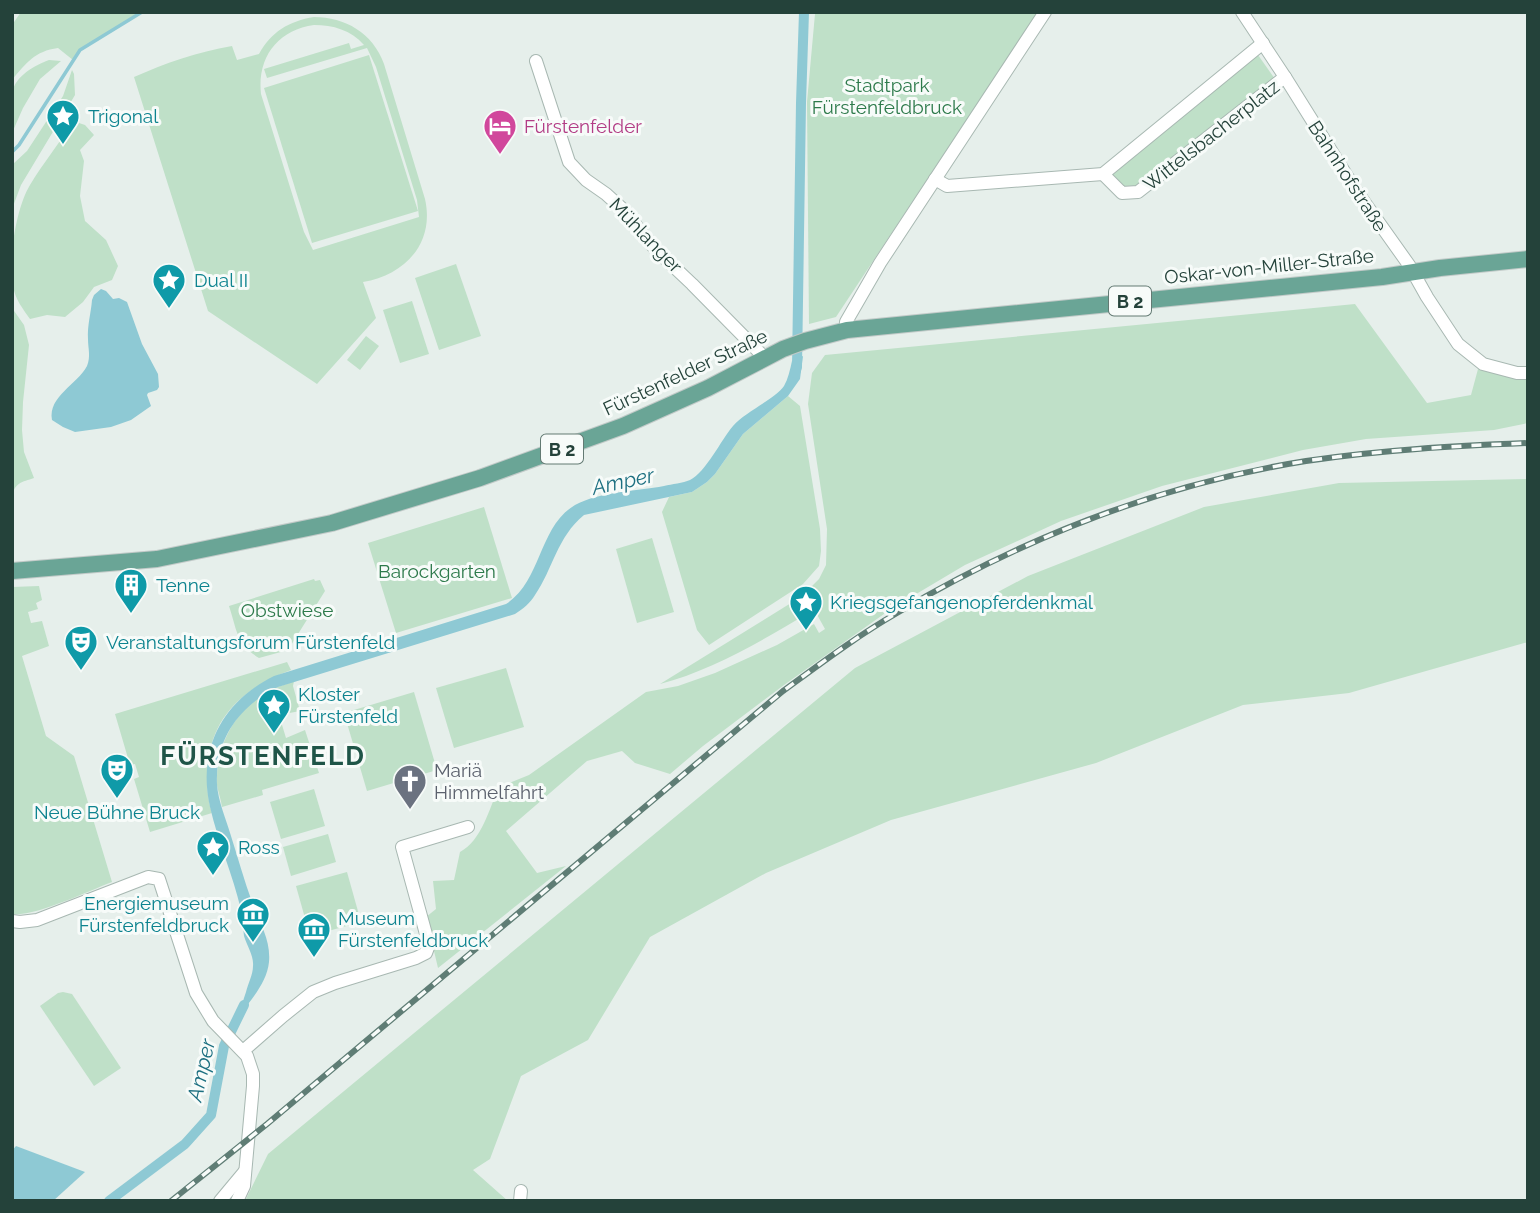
<svg xmlns="http://www.w3.org/2000/svg" width="1540" height="1213" font-family="Raleway,sans-serif">
  <style>
    .green { fill: #bfe0c8; fill-rule: evenodd }
    .water { fill: #8ec9d4 }
    .lines { fill: none; stroke-linecap: round; stroke-linejoin: round }
    .stream { stroke: #8ec9d4; stroke-width: 3.5 }
    .canal { stroke: #8ec9d4; stroke-width: 10 }
    .minor-casing { stroke: #a8b8b2; stroke-width: 14 }
    .major-casing { stroke: #c2cac8; stroke-width: 18 }
    .minor { stroke: #fff; stroke-width: 12 }
    .major { stroke: #6aa596; stroke-width: 16 }
    .rail-casing { stroke: #5f7d75; stroke-width: 6 }
    .rail { stroke: #f7fbf9; stroke-width: 3.5; stroke-dasharray: 10; stroke-linecap: butt }
    .labels { text-anchor: middle; dominant-baseline: central; stroke-width: 6; stroke-linejoin: round; paint-order: stroke }
    .shield { fill: #f7fbf9; stroke: #637a73; stroke-width: 2 }
    .shield-label { font-size: 18px; font-weight: bold; fill: #24423a }
    .park-label { font-size: 19px; fill: #2d7a4b; stroke: #f7fbf9 }
    .culture-label { font-size: 19px; fill: #0d838f; stroke: #f7fbf9; text-anchor: start }
    .hotel-label { font-size: 19px; fill: #b23c85; stroke: #f7fbf9; text-anchor: start }
    .street-label { font-size: 19px; fill: #24423a; stroke: #f7fbf9 }
    .worship-label { font-size: 19px; fill: #5b616d; stroke: #f7fbf9; text-anchor: start }
    .water-label { font-size: 21px; font-style: italic; fill: #1c6f80; stroke: #f7fbf9 }
    .district-label { font-size: 26px; font-weight: bold; letter-spacing: 2px; fill: #1f5548; stroke: #f7fbf9 }
  </style>
  <rect width="100%" height="100%" fill="#e6efeb"/>
  <g class="green">
    <path d="M21 12H142L80 50 73 60 58 48C35 51 26 63 12 80V25Z"/>
    <path d="M832 12H1038L836 317 809 324 807 102 815 14Z"/>
    <path d="M314 17C345 17 373 33 384 64L425 199C435 243 405 275 363 282L376 318 317 384 208 311 134 77C166 63 197 52 232 46L237 60 259 54C271 32 289 21 314 17ZM314 25C333 25 351 30 364 45L351 49 349 43 264 69 267 78 367 48 376 67 417 200 419 217 313 250 304 232 261 94C257 57 278 30 314 25Z"/>
    <path d="M369 55 418 211 312 243 264 88Z"/>
    <path d="M1258 55 1275 79 1137 187H1124L1112 174Z"/>
    <path d="M49 60 61 61 40 79 23 108 12 133C12 121 10 105 12 93 15 76 35 65 49 60Z"/>
    <path d="M72 70 74 74 75 95 21 185 12 209V165L27 151 63 96Z"/>
    <path d="M73 121 85 125 94 135 80 150 84 161 80 196 85 221 106 240 118 266 112 280 94 287 83 302 65 317 47 315 30 319C23 309 15 299 13 286 8 259 16 208 30 185 43 163 60 143 73 121Z"/>
    <path d="M456 264 481 336 439 350 415 278Z"/>
    <path d="M412 301 429 354 400 363 383 310Z"/>
    <path d="M1355 304 1427 403 1471 395 1478 369 1517 379H1528V423L1494 430 1366 439 1303 450 1162 486 1061 521 965 565 891 609 784 685 703 746 670 774 635 763 622 751 587 761 506 831 537 873 566 866 438 968 426 917 436 909 433 881 454 880 460 852C482 840 489 809 499 787L529 775 646 692 678 686 715 673 777 645 814 624 819 633 825 629 805 593 819 579 826 565 827 529 808 404 812 373 825 355Z"/>
    <path d="M12 308 24 325 29 345 23 402 22 430 24 452 34 478C22 482 14 483 12 497Z"/>
    <path d="M366 336 379 346 360 370 347 360Z"/>
    <path d="M788 396 800 406 820 529 821 551 819 566 803 584 709 645 697 630 662 512 669 497 692 492 707 482 715 474 743 434Z"/>
    <path d="M1528 479V642L1349 693 1243 705 1096 763 891 820 766 873 650 937 588 1040 521 1076 490 1159 473 1170 508 1201H245L268 1154 855 668 1028 576 1204 507 1339 483Z"/>
    <path d="M484 507 512 598 396 633 368 543Z"/>
    <path d="M652 538 674 612 637 623 616 549Z"/>
    <path d="M314 579 315 581 320 580 325 591 288 650 259 658C236 644 237 630 229 606Z"/>
    <path d="M39 586 42 600 36 603 38 609 28 612 31 623 42 621 49 646 22 656 46 736 74 756 112 882C88 891 35 917 12 914V587Z"/>
    <path d="M799 598 808 613C764 640 710 671 660 684Z"/>
    <path d="M287 662 291 670C241 689 208 719 207 776 207 788 208 801 212 813L150 832 134 779 139 777 135 764 130 765 115 714Z"/>
    <path d="M506 668 524 727 454 748 436 688Z"/>
    <path d="M294 681 293 686 300 711 279 715 286 738 305 730 319 773 262 790 263 795 222 807C221 799 218 792 217 785 215 749 233 713 263 694 273 688 284 685 294 681Z"/>
    <path d="M414 692 437 770 367 791 344 713Z"/>
    <path d="M314 789 325 826 281 839 270 802Z"/>
    <path d="M328 834 336 862 291 876 283 847Z"/>
    <path d="M347 872 361 922 310 936 296 886Z"/>
    <path d="M63 992 72 994 121 1068 94 1086 40 1006 58 993Z"/>
  </g>
  <g class="water">
    <path d="M101 289 106 291 113 299 119 298 127 302 142 344 158 374 159 387 157 390 148 393 147 395 151 406 131 420 111 427 75 432 63 427 52 420C48 396 77 385 87 366 91 356 88 349 88 339 87 326 91 313 92 300L94 295Z"/>
    <path d="M803 356 800 379 788 396 743 434 715 474 707 482 692 492 584 515C557 537 553 569 535 595 530 603 523 609 515 614L278 687C239 706 215 739 217 784 218 801 226 819 231 836 238 858 244 880 252 902 259 923 271 939 269 962 267 983 250 1001 238 1017 241 1009 243 1000 246 992 248 983 253 975 253 966 254 956 247 946 244 936 243 927 242 918 241 910 233 875 218 842 210 807 197 749 222 702 274 676L506 604C542 581 538 527 575 505 599 492 637 491 664 486 672 484 683 483 690 480 706 472 721 440 733 426 745 412 775 399 784 386 788 379 790 370 792 361Z"/>
    <path d="M16 1146 85 1172 53 1201H12V1151Z"/>
  </g>
  <g class="lines">
    <path class="stream" d="M12 152 19 145 80 50 142 12"/>
    <g class="canal">
      <path d="M795 373 797 367 801 103 804 12"/>
      <path d="M109 1201 185 1144 211 1115 224 1046 244 1005"/>
    </g>
    <defs>
      <g id="minor">
        <path d="M1242 12 1285 77 1355 189 1409 265 1427 297 1458 344 1483 364 1517 373H1528"/>
        <path d="M536 61 569 162 586 180 606 194 628 214 640 231 657 251 692 284 765 358"/>
        <path d="M1103 174 1122 193 1138 192 1285 77"/>
        <path d="M935 179 947 186 1103 174 1263 43"/>
        <path d="M847 330 846 322 880 263 1045 12"/>
        <path d="M12 921 20 922 37 920 148 877 159 879 196 993 213 1021 247 1056 253 1074V1086L244 1186 237 1201"/>
        <path d="M243 1051 283 1016 313 992 335 983 416 958 426 953 429 945 402 847 468 827"/>
        <path d="M220 1201 245 1171"/>
        <path d="M520 1201 521 1191"/>
      </g>
      <path id="major" d="M12 571 157 559 332 523 480 478 623 426 708 388 783 349 805 341 847 330 1382 277 1440 268 1528 259"/>
    </defs>
    <use href="#minor" class="minor-casing"/>
    <use href="#major" class="major-casing"/>
    <use href="#minor" class="minor"/>
    <use href="#major" class="major"/>
    <defs>
      <path id="rail" d="M171 1201 267 1124 783 691C820 664 857 636 897 613 1023 538 1161 484 1306 461 1380 450 1454 446 1528 443"/>
    </defs>
    <use href="#rail" class="rail-casing"/>
    <use href="#rail" class="rail"/>
  </g>
  <defs>
    <symbol id="sight-pin" viewBox="-11 -11 22 30"><path d="M0 17L-7.5 6A9.5 9.5 0 1 1 7.5 6Z" fill="#0f9aa8" stroke="#f7fbf9"/><path d="M0-6L1.8-2.2L6-1.7L2.9 1.2L3.7 5.4L0 3.3L-3.7 5.4L-2.9 1.2L-6-1.7L-1.8-2.2Z" fill="#fff"/></symbol>
    <symbol id="hotel-pin" viewBox="-11 -11 22 30"><path d="M0 17L-7.5 6A9.5 9.5 0 1 1 7.5 6Z" fill="#d1479c" stroke="#f7fbf9"/><path d="M-6-4.5h1.5V1H6V5H4.5V3h-9V5H-6ZM-4 0a1.8 1.8 0 1 1 3.6 0ZM.5 0V-2.5h3Q6-2.5 6 0Z" fill="#fff"/></symbol>
    <symbol id="building-pin" viewBox="-11 -11 22 30"><path d="M0 17L-7.5 6A9.5 9.5 0 1 1 7.5 6Z" fill="#0f9aa8" stroke="#f7fbf9"/><path d="M-4-6H4V6H1V3H-1V6H-4ZM-2.5-4.3h1.7v1.8h-1.7ZM.8-4.3h1.7v1.8H.8ZM-2.5-1h1.7V.8h-1.7ZM.8-1h1.7V.8H.8Z" fill="#fff"/></symbol>
    <symbol id="theatre-pin" viewBox="-11 -11 22 30"><path d="M0 17L-7.5 6A9.5 9.5 0 1 1 7.5 6Z" fill="#0f9aa8" stroke="#f7fbf9"/><path d="M-5-5.5Q0-4 5-5.5V0Q5 5 0 6Q-5 5-5 0ZM-3.3-2.5H-1v1.5H-3.3ZM1-2.5H3.3v1.5H1ZM-2.8 1Q0 5.5 2.8 1Z" fill="#fff"/></symbol>
    <symbol id="church-pin" viewBox="-11 -11 22 30"><path d="M0 17L-7.5 6A9.5 9.5 0 1 1 7.5 6Z" fill="#6b7280" stroke="#f7fbf9"/><path d="M-1.2-6h2.4v3.5h3.3v2.4h-3.3V6h-2.4V-.1h-3.3v-2.4h3.3Z" fill="#fff"/></symbol>
    <symbol id="museum-pin" viewBox="-11 -11 22 30"><path d="M0 17L-7.5 6A9.5 9.5 0 1 1 7.5 6Z" fill="#0f9aa8" stroke="#f7fbf9"/><path d="M0-6L6-3V-2H-6V-3ZM-5-1h2V3h-2ZM-1-1h2V3h-2ZM3-1h2V3H3ZM-6 4H6V6H-6Z" fill="#fff"/></symbol>
  </defs>
  <g fill-rule="evenodd">
    <use href="#sight-pin" x="44" y="97" width="38" height="52"/>
    <use href="#hotel-pin" x="481" y="107" width="38" height="52"/>
    <use href="#sight-pin" x="150" y="261" width="38" height="52"/>
    <use href="#building-pin" x="112" y="566" width="38" height="52"/>
    <use href="#sight-pin" x="787" y="583" width="38" height="52"/>
    <use href="#theatre-pin" x="62" y="623" width="38" height="52"/>
    <use href="#sight-pin" x="255" y="686" width="38" height="52"/>
    <use href="#theatre-pin" x="98" y="751" width="38" height="52"/>
    <use href="#church-pin" x="391" y="762" width="38" height="52"/>
    <use href="#sight-pin" x="194" y="828" width="38" height="52"/>
    <use href="#museum-pin" x="234" y="895" width="38" height="52"/>
    <use href="#museum-pin" x="295" y="910" width="38" height="52"/>
  </g>
  <g class="labels">
    <g class="shield">
      <rect x="1109" y="286.5" width="42" height="29" rx="5"/>
      <rect x="541" y="434.5" width="42" height="29" rx="5"/>
    </g>
    <g class="shield-label">
      <text x="1130" y="301">B 2</text>
      <text x="562" y="449">B 2</text>
    </g>
    <g class="park-label">
      <text x="887" y="85">Stadtpark<tspan x="887" dy="22">Fürstenfeldbruck</tspan></text>
      <text x="437" y="571">Barockgarten</text>
      <text x="287" y="610">Obstwiese</text>
    </g>
    <g class="culture-label">
      <text x="88" y="116">Trigonal</text>
      <text x="194" y="280">Dual II</text>
      <text x="156" y="585">Tenne</text>
      <text x="830" y="602">Kriegsgefangenopferdenkmal</text>
      <text x="106" y="642">Veranstaltungsforum Fürstenfeld</text>
      <text x="298" y="694">Kloster<tspan x="298" dy="22">Fürstenfeld</tspan></text>
      <text x="117" y="812" text-anchor="middle">Neue Bühne Bruck</text>
      <text x="238" y="847">Ross</text>
      <text x="229" y="903" text-anchor="end">Energiemuseum<tspan x="229" dy="22">Fürstenfeldbruck</tspan></text>
      <text x="338" y="918">Museum<tspan x="338" dy="22">Fürstenfeldbruck</tspan></text>
    </g>
    <g class="hotel-label">
      <text x="524" y="126">Fürstenfelder</text>
    </g>
    <g class="street-label">
      <text transform="translate(1211 135) rotate(-38)">Wittelsbacherplatz</text>
      <text transform="translate(1348 176) rotate(57)">Bahnhofstraße</text>
      <text transform="translate(646 235) rotate(46)">Mühlanger</text>
      <text transform="translate(1269 266) rotate(-6)">Oskar-von-Miller-Straße</text>
      <text transform="translate(685 372) rotate(-25)">Fürstenfelder Straße</text>
    </g>
    <g class="worship-label">
      <text x="434" y="770">Mariä<tspan x="434" dy="22">Himmelfahrt</tspan></text>
    </g>
    <g class="water-label">
      <text transform="translate(623 481) rotate(-12)">Amper</text>
      <text transform="translate(201 1070) rotate(-77)">Amper</text>
    </g>
    <g class="district-label">
      <text x="263" y="756">FÜRSTENFELD</text>
    </g>
  </g>
  <rect width="1540" height="1213" fill="none" stroke="#24423a" stroke-width="28"/>
</svg>
